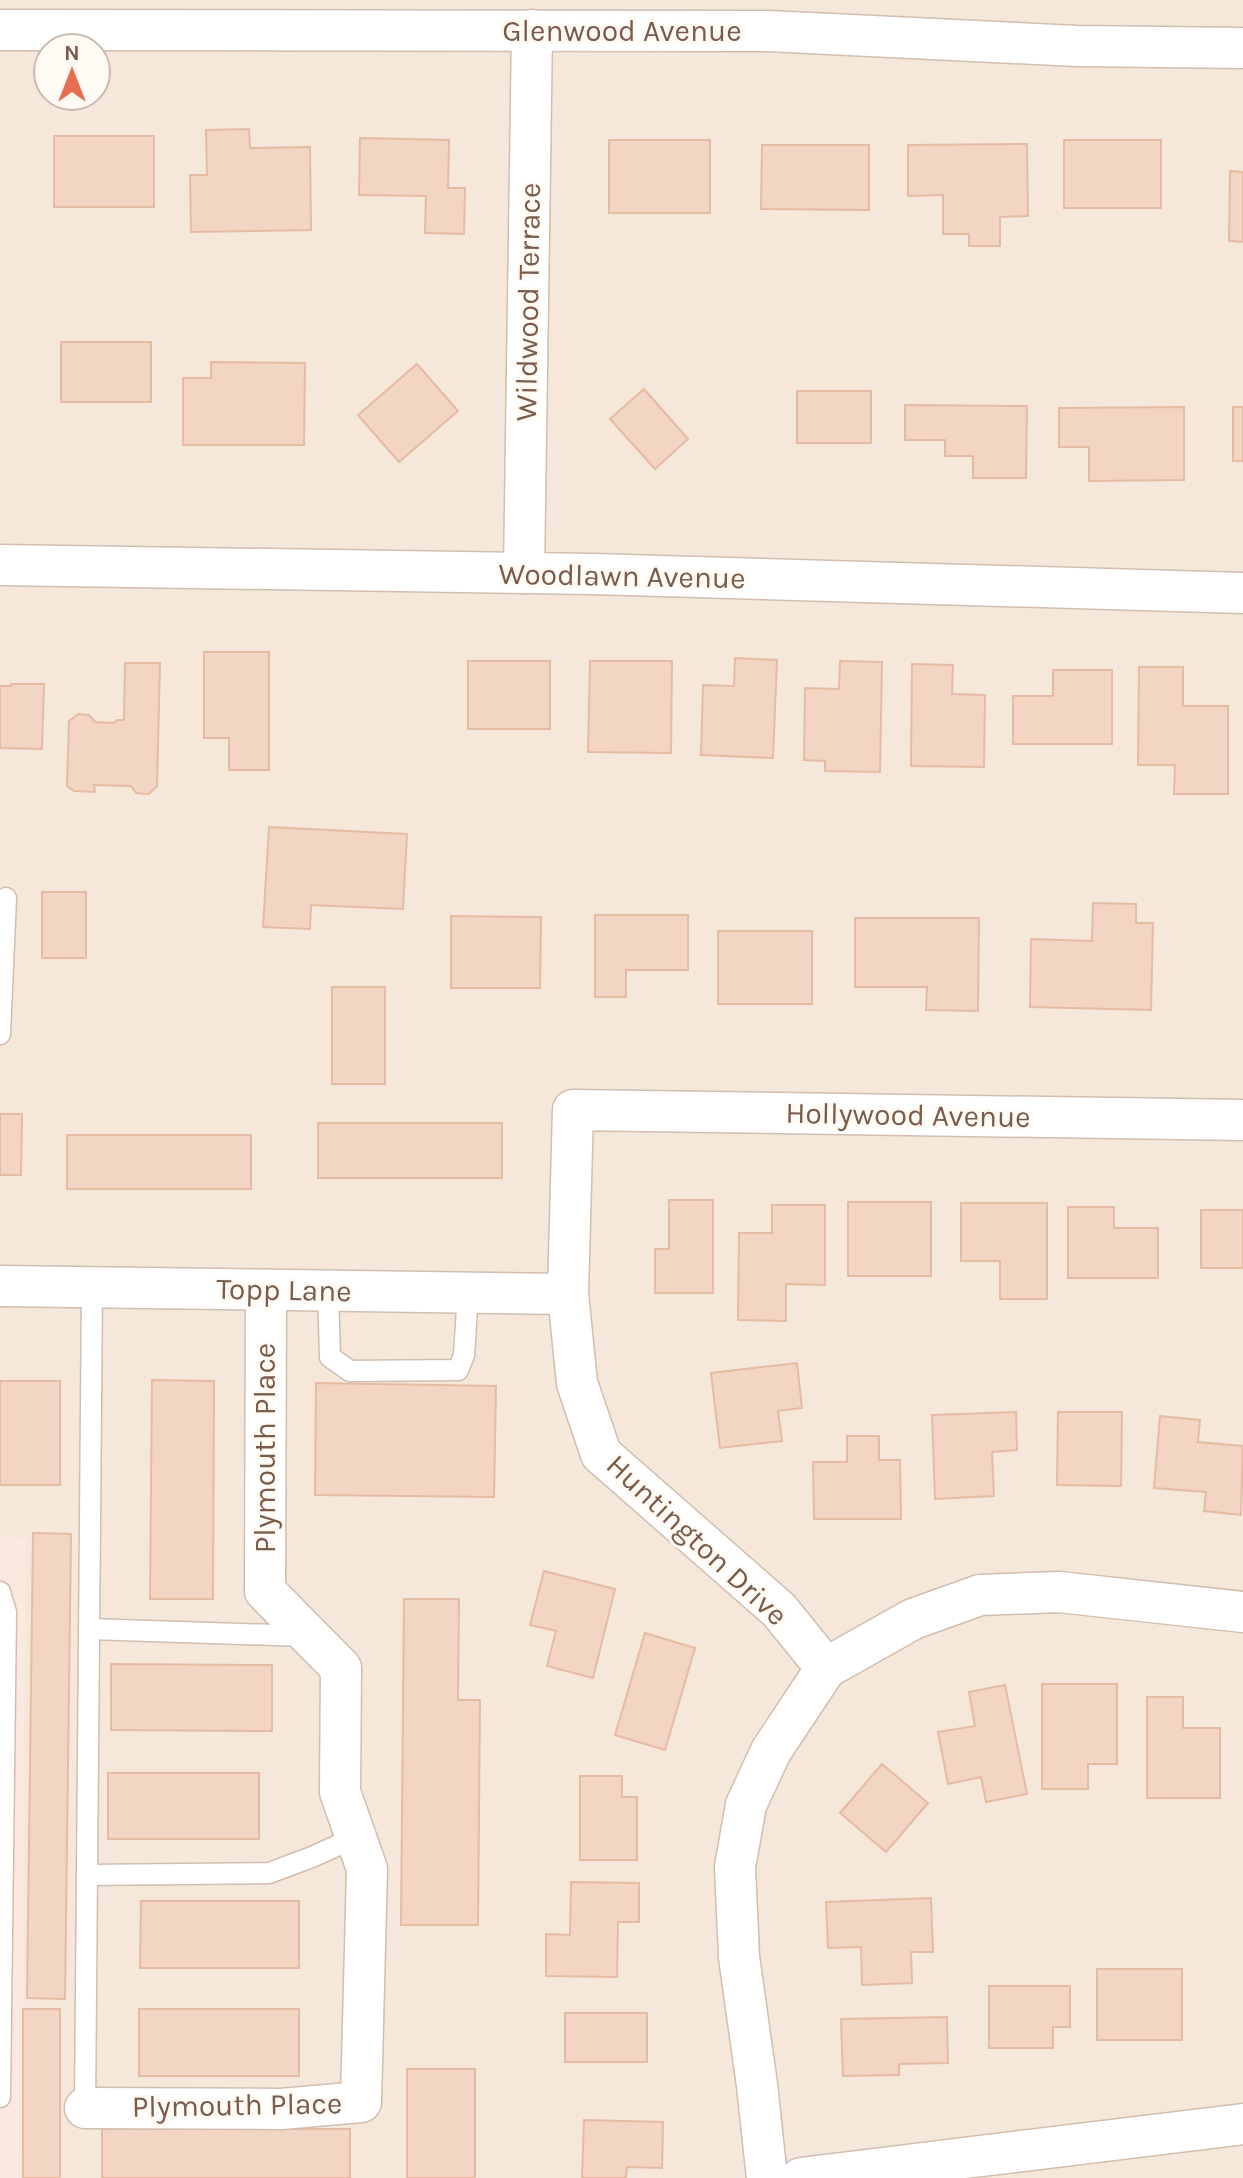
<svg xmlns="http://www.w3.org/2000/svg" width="1243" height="2178" font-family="Karla,sans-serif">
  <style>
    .residential { fill: #f5e8da; fill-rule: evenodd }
    .commercial { fill: #fde8e0 }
    .building { fill: #f3d5c3; stroke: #e6bba3; stroke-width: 2 }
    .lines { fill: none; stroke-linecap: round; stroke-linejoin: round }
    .service-casing { stroke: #d1beb0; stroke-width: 23 }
    .minor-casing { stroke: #d1beb0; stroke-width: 43 }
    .service { stroke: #fff; stroke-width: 20 }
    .minor { stroke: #fff; stroke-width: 40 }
    .labels { text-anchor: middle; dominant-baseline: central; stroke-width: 6; stroke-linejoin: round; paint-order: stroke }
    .street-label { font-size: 30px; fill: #7a5c4d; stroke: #fffaf3 }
  </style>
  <rect width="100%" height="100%" fill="#fdf6ec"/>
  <path class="residential" d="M0 0H1243V2178H21L25 1539 0 1538ZM48 48H96V96H48Z"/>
  <path class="commercial" d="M0 1538 25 1539 21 2178H0Z"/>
  <g class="building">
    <path d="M249 129 250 148 310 147 311 230 191 232 190 175H207L206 130Z"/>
    <rect x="54" y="136" width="100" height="71"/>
    <path d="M360 138 449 140 448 188H465L464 234 425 233 426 196 359 195Z"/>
    <rect x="609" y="140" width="101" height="73"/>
    <rect x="1064" y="140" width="97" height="68"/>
    <path d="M1027 144 1028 216 1000 217V246H969V234H943V195L908 196V145Z"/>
    <path d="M762 145H869V210L761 209Z"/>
    <path d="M1230 171 1243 172V242L1229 241Z"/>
    <rect x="61" y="342" width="90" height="60"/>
    <path d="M211 362 305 363 304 445H183V378H211Z"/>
    <path d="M417 364 458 411 399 462 358 415Z"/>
    <path d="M644 389 688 439 655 469 610 419Z"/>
    <rect x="797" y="391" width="74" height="52"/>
    <path d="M905 405 1027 406 1026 478H973V456H945V440H905Z"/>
    <path d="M1184 407V480L1089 481V447H1059V408Z"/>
    <rect x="1233" y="407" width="10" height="54"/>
    <path d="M204 652H269V770H229V738H204Z"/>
    <path d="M735 658 777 660 773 758 701 755 703 685 734 686Z"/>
    <rect x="468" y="661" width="82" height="68"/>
    <path d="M590 661H672L671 753 588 752Z"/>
    <path d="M840 661 882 662 880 772 825 771V761L804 760 805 688 839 689Z"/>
    <path d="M125 663H160L157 786 149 794 136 793 131 786 94 785 95 792 74 791 67 786 69 721 78 714 89 715 95 722 114 723 117 720H124Z"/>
    <path d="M912 664 953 665 952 694 985 695 984 767 911 766Z"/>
    <path d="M1139 667H1183V706H1228V794H1174L1175 765H1138Z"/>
    <path d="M1053 670H1112V744H1013V696H1053Z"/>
    <path d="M11 684H44L42 749 0 748V686H11Z"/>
    <path d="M269 827 407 834 403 909 311 905 310 929 263 927Z"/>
    <rect x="42" y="892" width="44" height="66"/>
    <path d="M1093 903 1136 904V923H1153L1151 1010 1030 1007 1031 939 1092 941Z"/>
    <path d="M595 915H688V970H626V997H595Z"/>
    <path d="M451 916 541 917 540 988H451Z"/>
    <path d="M855 918H979L978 1011 926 1010 927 987H855Z"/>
    <rect x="718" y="931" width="94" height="73"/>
    <rect x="332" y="987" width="53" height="97"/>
    <path d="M0 1114H22L21 1175H0Z"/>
    <rect x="318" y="1123" width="184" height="55"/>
    <rect x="67" y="1135" width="184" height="54"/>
    <path d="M669 1200H713V1293H655V1249H669Z"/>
    <rect x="848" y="1202" width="83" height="74"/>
    <path d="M961 1203H1047V1299H1000V1261H961Z"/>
    <path d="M772 1205H825V1285L786 1284V1321L738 1320 739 1233H772Z"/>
    <path d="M1068 1207H1114V1228H1158V1278H1068Z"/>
    <rect x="1201" y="1210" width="42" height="58"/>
    <path d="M797 1363 802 1408 778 1411 782 1441 720 1448 711 1373Z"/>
    <path d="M152 1380 214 1381 213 1599H150Z"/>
    <rect x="0" y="1381" width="60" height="104"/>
    <path d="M316 1383 496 1386 494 1497 315 1495Z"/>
    <path d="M1016 1412 1017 1450 992 1452 994 1496 935 1499 932 1415Z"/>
    <path d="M1058 1412H1122L1121 1486 1057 1485Z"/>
    <path d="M1160 1416 1200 1420 1198 1442 1243 1446 1241 1515 1204 1511 1206 1492 1154 1488Z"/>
    <path d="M847 1436H879V1460H900L901 1519H814L813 1462H847Z"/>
    <path d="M33 1533 71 1534 65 1999 27 1998Z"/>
    <path d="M544 1571 615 1589 593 1678 547 1666 556 1631 530 1625Z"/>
    <path d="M404 1599H459L458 1700H480L478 1925H401Z"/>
    <path d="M645 1633 695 1648 665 1750 615 1735Z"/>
    <path d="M111 1664 272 1665V1731L111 1730Z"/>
    <path d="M1042 1684H1117V1764H1088V1789H1042Z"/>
    <path d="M1005 1685 1027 1794 986 1802 981 1777 948 1784 938 1732 975 1726 969 1692Z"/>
    <path d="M1147 1697H1183V1728H1220V1798H1147Z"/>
    <path d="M882 1764 928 1803 886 1852 840 1813Z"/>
    <rect x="108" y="1773" width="151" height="66"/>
    <path d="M580 1776H622V1797H637V1860H580Z"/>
    <path d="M571 1882 639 1883V1922H618L617 1977 546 1976V1934L570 1935Z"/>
    <path d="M931 1898 933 1952H911L912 1983 862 1985 861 1947 828 1948 826 1902Z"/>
    <path d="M141 1901H299V1968H140Z"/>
    <rect x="1097" y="1969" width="85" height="71"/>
    <path d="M989 1986H1070V2027H1053V2048H989Z"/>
    <rect x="23" y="2009" width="37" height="169"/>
    <rect x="139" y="2009" width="160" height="67"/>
    <rect x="565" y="2013" width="82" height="49"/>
    <path d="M947 2017 948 2063 899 2064V2075L843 2076 841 2019Z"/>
    <rect x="407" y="2069" width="68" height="109"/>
    <path d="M584 2120 663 2122 662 2168 627 2167 626 2178H582Z"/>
    <rect x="102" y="2129" width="248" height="49"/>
  </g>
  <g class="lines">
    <defs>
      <g id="service">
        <path d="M0 1034 6 898"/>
        <path d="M328 1291 330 1357 350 1371 458 1370 464 1355 468 1293"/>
        <path d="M0 1592 6 1612 0 2097"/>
        <path d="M89 1629 306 1636"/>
        <path d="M87 1875 269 1873 312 1857 356 1837"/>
        <path d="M85 2108 92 1286"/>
      </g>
      <g id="minor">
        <path d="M0 30 768 31 1077 46 1243 48"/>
        <path d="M0 565 593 574 1243 593"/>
        <path d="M524 573 532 30"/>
        <path d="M0 1286 568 1294"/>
        <path d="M826 1668 913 1619 980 1595 1059 1592 1243 1612"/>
        <path d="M85 2108 281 2109 361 2102 367 1869 340 1792 341 1668 265 1591 266 1290"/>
        <path d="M767 2178 757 2085 739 1957 735 1867 746 1805 771 1751 826 1668 779 1610 601 1454 577 1383 568 1294 573 1110 1243 1120"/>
        <path d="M801 2178 1243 2124"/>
      </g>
    </defs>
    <use href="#service" class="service-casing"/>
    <use href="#minor" class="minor-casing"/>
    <use href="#service" class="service"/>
    <use href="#minor" class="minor"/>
  </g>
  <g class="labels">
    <g class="street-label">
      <text x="622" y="31">Glenwood Avenue</text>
      <text transform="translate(528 302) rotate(-89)">Wildwood Terrace</text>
      <text transform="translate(622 576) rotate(1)">Woodlawn Avenue</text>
      <text transform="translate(908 1115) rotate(1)">Hollywood Avenue</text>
      <text transform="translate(284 1290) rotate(1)">Topp Lane</text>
      <text transform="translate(265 1448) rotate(-90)">Plymouth Place</text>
      <text transform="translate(697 1540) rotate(43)">Huntington Drive</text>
      <text transform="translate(237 2105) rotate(-1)">Plymouth Place</text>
    </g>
  </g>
  <g transform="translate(72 72)"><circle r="38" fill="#fffaf3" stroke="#cabbb1" stroke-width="2"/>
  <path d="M0-6L14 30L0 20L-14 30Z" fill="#e76f51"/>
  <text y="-12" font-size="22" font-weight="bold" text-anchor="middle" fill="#7a5c4d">N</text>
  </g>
</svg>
